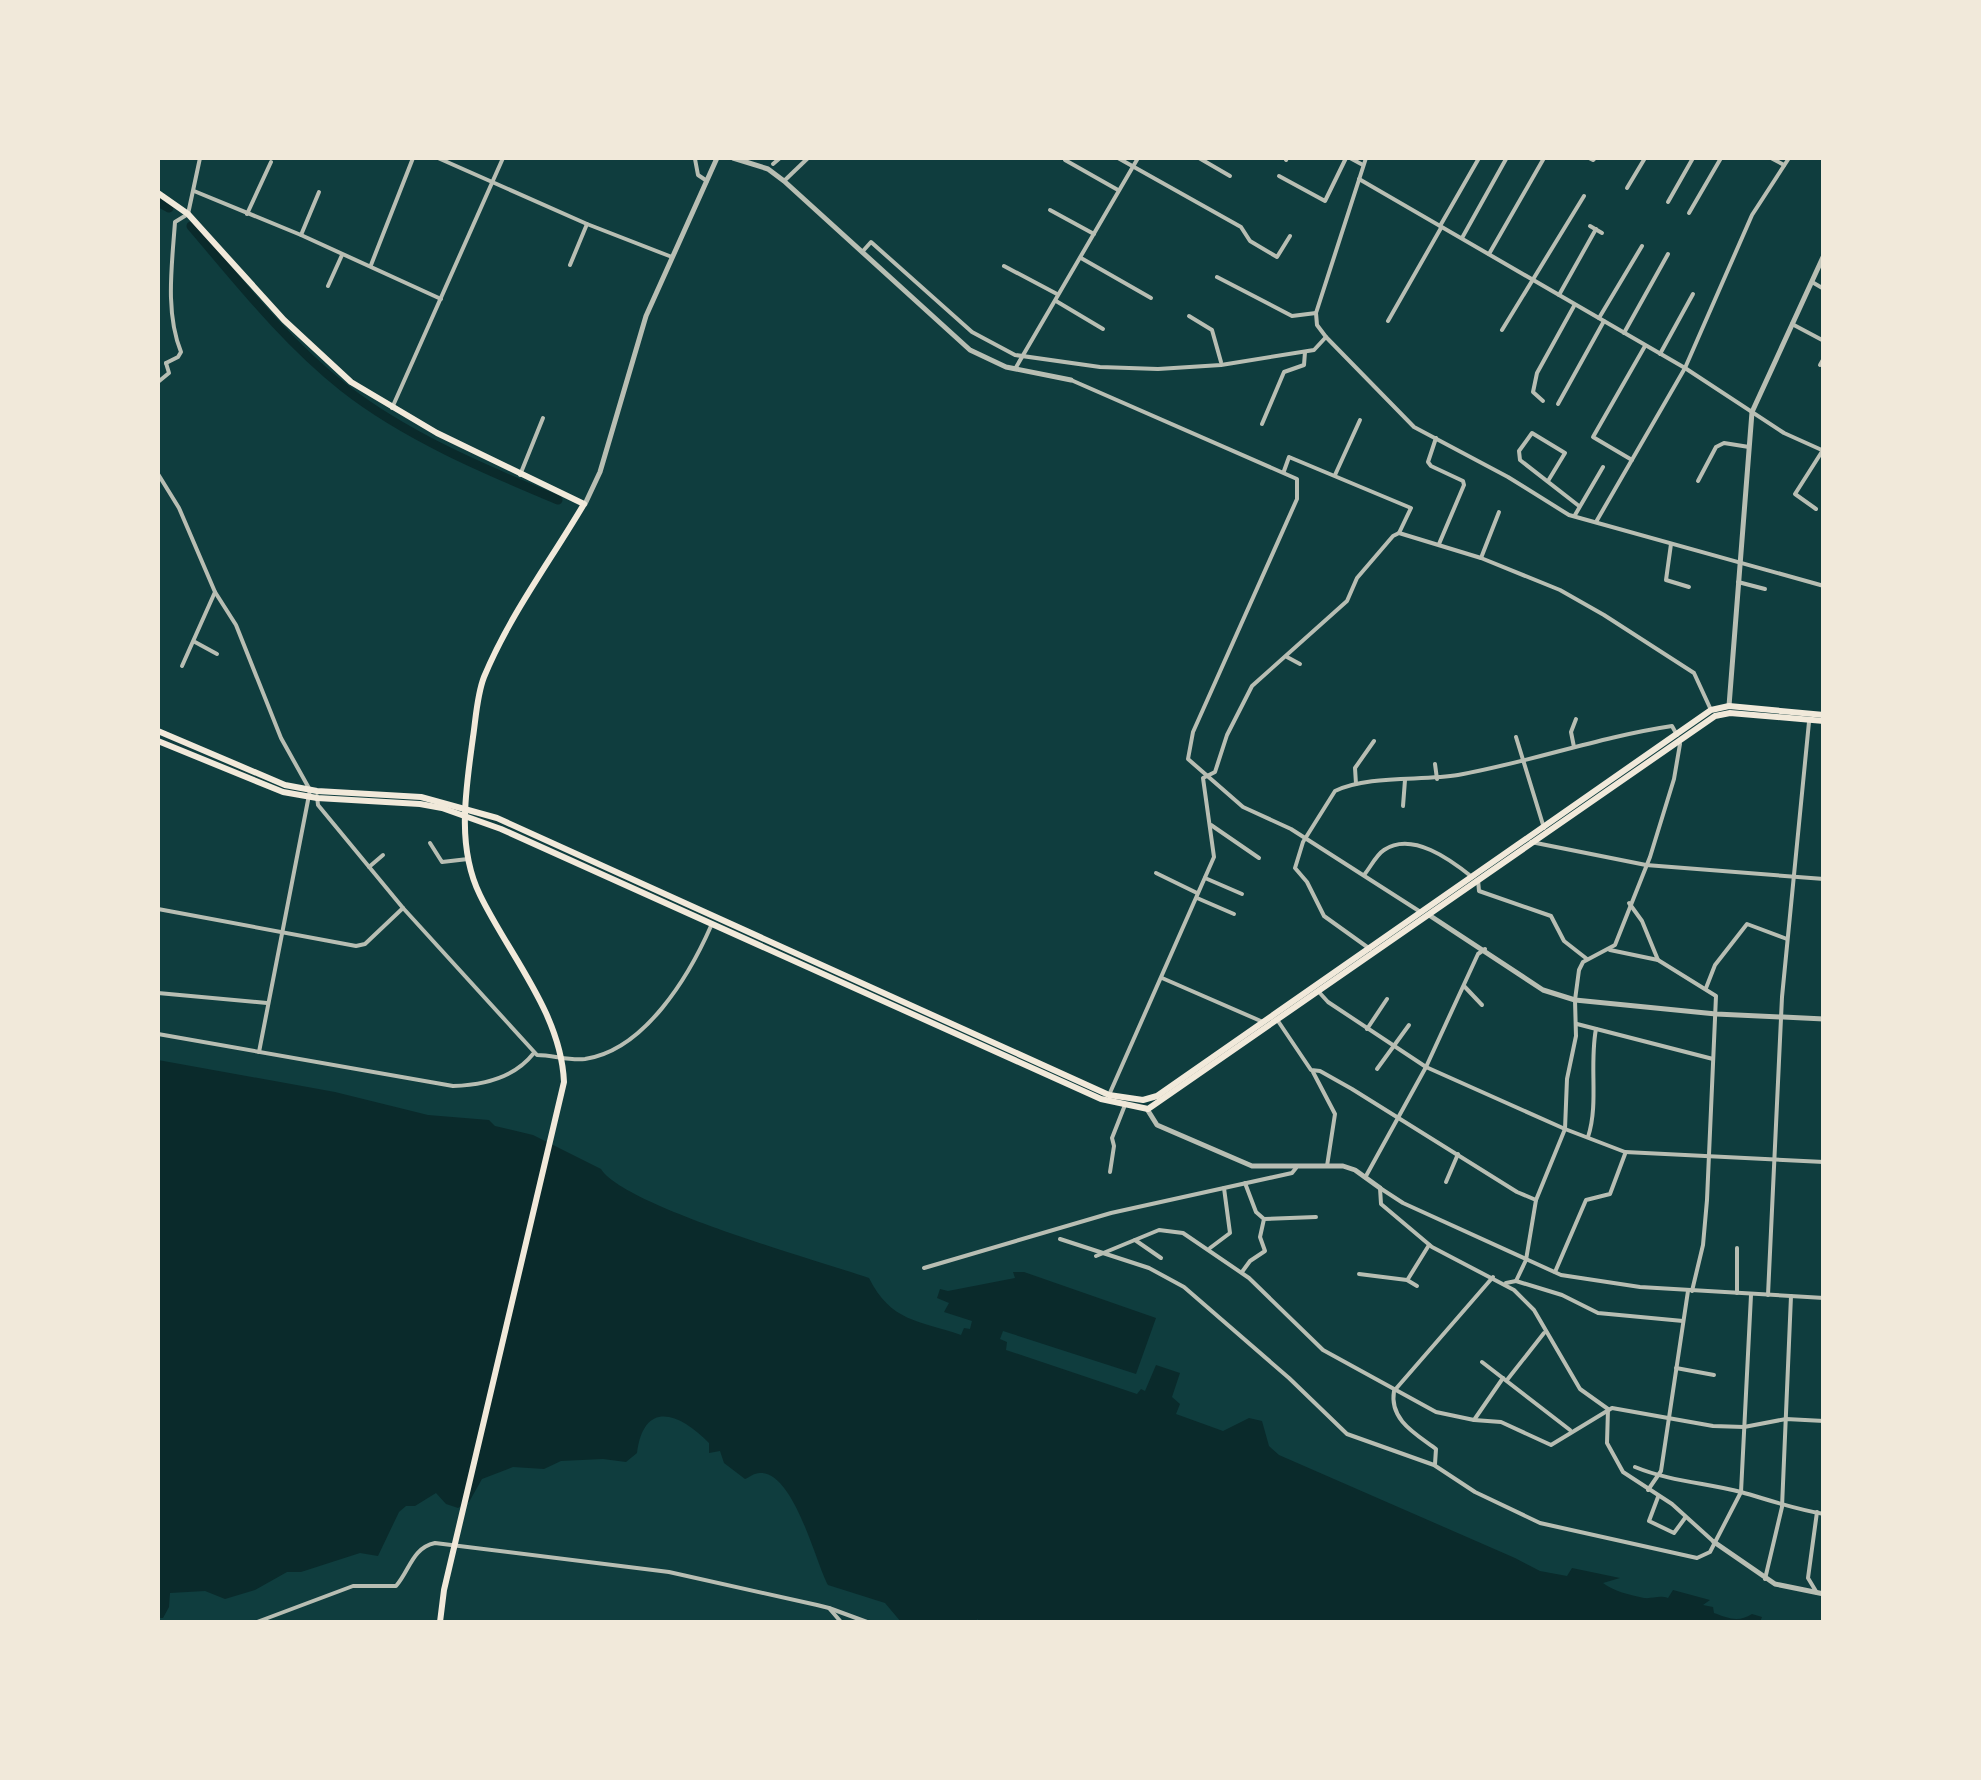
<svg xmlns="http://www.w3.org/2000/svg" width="1981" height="1780" font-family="'Titillium Web',sans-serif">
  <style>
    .water { fill: #0a2a2b }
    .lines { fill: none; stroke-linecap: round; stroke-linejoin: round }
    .canal { stroke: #0a2a2b; stroke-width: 9 }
    .pedestrian { stroke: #b8beb3; stroke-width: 4 }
    .minor { stroke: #b8beb3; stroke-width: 4 }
    .tertiary { stroke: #b8beb3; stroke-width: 5 }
    .secondary { stroke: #f1e9da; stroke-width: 6 }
  </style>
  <rect width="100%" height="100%" fill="#0f3d3e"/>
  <path class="water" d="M158 1060 335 1092 428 1115 489 1120 495 1126 533 1135 601 1169C625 1207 820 1261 869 1278 891 1322 918 1320 961 1335L964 1328 970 1329 972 1321 944 1312 949 1303 937 1298 940 1289 948 1291 1015 1278 1013 1272H1024L1156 1318 1136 1374 1003 1331 1000 1339 1007 1342 1006 1350 1137 1394 1141 1389 1145 1391 1156 1365 1180 1373 1172 1397 1180 1404 1176 1414 1223 1431 1249 1418 1262 1421 1269 1446 1279 1455 1515 1558 1540 1571 1567 1576 1572 1568 1620 1578 1603 1583C1613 1591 1630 1595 1644 1598 1653 1599 1658 1595 1668 1598L1673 1590 1710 1600 1703 1605 1713 1607 1714 1613C1728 1618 1738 1623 1752 1614L1762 1617 1760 1622H978V1619L975 1622H901L885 1603 828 1585C815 1561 794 1472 760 1473 754 1473 750 1477 745 1479L724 1463 720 1451 709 1453V1443C680 1413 644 1399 637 1453L626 1462 603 1459 561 1461 544 1469 513 1467 482 1479 469 1502 458 1508 446 1504 436 1493 415 1506H406L399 1512 378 1556 360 1553 301 1572H287L255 1590 225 1599 205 1591 170 1593 169 1607 163 1618H158Z"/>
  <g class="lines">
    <g class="canal">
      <path d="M158 202 169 208"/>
      <path d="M191 226C238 281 285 341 343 387 405 436 486 470 558 500"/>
    </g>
    <path class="pedestrian" d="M773 164 780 158"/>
    <g class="minor">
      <path d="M438 158 587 224 672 257"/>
      <path d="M1118 158 1241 227 1250 241 1277 257 1290 236"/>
      <path d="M1199 158 1230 176"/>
      <path d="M1350 158 1363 165"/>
      <path d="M1366 158 1316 313 1317 325 1326 337 1414 427 1508 477 1569 515 1824 586"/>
      <path d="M1589 158 1593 160 1595 158"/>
      <path d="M1771 158 1784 165"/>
      <path d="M1823 158H1824"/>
      <path d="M695 159 698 175 707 181"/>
      <path d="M1065 160 1118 190"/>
      <path d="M1286 160 1287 158"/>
      <path d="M1279 176 1325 201 1346 158"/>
      <path d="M1359 179 1685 368 1784 433 1824 451"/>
      <path d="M784 181 808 158"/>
      <path d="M1627 188 1645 158"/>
      <path d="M194 191 301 235 441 299"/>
      <path d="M1668 202 1693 158"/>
      <path d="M1050 210 1094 234"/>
      <path d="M1689 213 1721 158"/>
      <path d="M247 214 271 162"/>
      <path d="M1440 226 1479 158"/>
      <path d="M1590 226 1602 233"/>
      <path d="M301 235 319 192"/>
      <path d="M1462 238 1506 159"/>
      <path d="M863 251 871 242 972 332 1015 355 1100 367 1158 369 1221 365 1314 350 1326 337"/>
      <path d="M1489 254 1544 158"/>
      <path d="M1081 258 1151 298"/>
      <path d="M371 265 413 158"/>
      <path d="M570 265 587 224"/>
      <path d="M1004 266 1057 294"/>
      <path d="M1217 277 1292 316 1316 313"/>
      <path d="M1812 282 1824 289"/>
      <path d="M328 286 342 255"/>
      <path d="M1559 295 1596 229"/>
      <path d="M1056 301 1103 329"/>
      <path d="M1189 316 1212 330 1221 362"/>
      <path d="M1599 318 1642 246"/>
      <path d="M1388 321 1441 228"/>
      <path d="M1792 324 1824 341"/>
      <path d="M1502 330 1584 196"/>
      <path d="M1624 333 1668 254"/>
      <path d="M1660 354 1693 294"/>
      <path d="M166 363 178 357 181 352C165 312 172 265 175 222L188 214 200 158"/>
      <path d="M1820 365 1824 358"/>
      <path d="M1015 369 1138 158"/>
      <path d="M1071 380 1297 479V499L1193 732 1188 759 1243 807 1291 829 1419 911"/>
      <path d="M158 382 169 373 166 363"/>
      <path d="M1543 401 1533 392 1537 373 1574 306"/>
      <path d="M1558 404 1604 321"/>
      <path d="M392 408 503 158"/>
      <path d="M1262 424 1284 372 1304 365 1305 352"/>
      <path d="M1436 438 1428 462 1431 466 1463 481 1464 485 1439 544"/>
      <path d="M1632 460 1593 437 1645 346"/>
      <path d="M1284 471 1289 457 1411 508 1399 533"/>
      <path d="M158 474 179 508 215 592 236 625 281 738 310 790 259 1052"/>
      <path d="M520 475 543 418"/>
      <path d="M1335 475 1360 420"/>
      <path d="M1548 481 1565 453 1532 433 1519 451 1520 460 1579 506"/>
      <path d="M1698 481 1716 447 1724 443 1749 447"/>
      <path d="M1816 509 1795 494 1823 450"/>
      <path d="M1575 515 1603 467"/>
      <path d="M1596 522 1685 368 1752 215 1789 158"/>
      <path d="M1671 544 1666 580 1689 587"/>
      <path d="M1481 558 1499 512"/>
      <path d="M1738 582 1765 589"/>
      <path d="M195 642 217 654"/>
      <path d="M1287 657 1300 664"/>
      <path d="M182 666 215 592"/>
      <path d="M1516 737 1544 828"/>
      <path d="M1574 747 1571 732 1576 719"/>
      <path d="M1435 764 1437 779"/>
      <path d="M1356 784 1355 768 1374 741"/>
      <path d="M317 796 318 805 403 908 537 1055C553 1055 569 1061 585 1059 645 1050 689 976 711 926"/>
      <path d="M1403 806 1405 780"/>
      <path d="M1211 825 1259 858"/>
      <path d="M1531 842 1646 865 1824 879"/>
      <path d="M430 843 442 862 468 859"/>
      <path d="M369 867 383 855"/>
      <path d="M1156 873 1197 893"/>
      <path d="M1364 875C1370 868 1376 855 1384 850 1412 831 1451 860 1472 877"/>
      <path d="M1205 878 1242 894"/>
      <path d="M1478 880 1479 891 1551 916 1564 941 1587 959"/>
      <path d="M1197 898 1234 914"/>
      <path d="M1629 903 1642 921 1658 960"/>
      <path d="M158 909 356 946 365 944 403 908"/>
      <path d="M1370 949 1324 916 1307 882 1295 868 1303 842 1335 791C1368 775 1421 781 1458 775 1530 762 1599 737 1672 726L1677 735"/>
      <path d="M1610 950 1658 960 1716 996 1707 1200 1703 1245 1692 1291"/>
      <path d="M1162 978 1263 1022"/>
      <path d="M1464 986 1482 1005"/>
      <path d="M1706 988 1715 965 1747 924 1787 939"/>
      <path d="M1318 991 1328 1002 1426 1067 1565 1129 1625 1152 1824 1162"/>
      <path d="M158 993 267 1003"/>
      <path d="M1278 1021 1311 1070 1320 1071 1352 1089 1517 1192 1536 1200"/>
      <path d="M1577 1024 1713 1059"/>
      <path d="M1367 1029 1387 999"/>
      <path d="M158 1034 453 1086C483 1085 514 1078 533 1054"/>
      <path d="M1377 1069 1409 1025"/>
      <path d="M1313 1072 1335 1114 1327 1166"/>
      <path d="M1109 1095 1214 857 1203 778 1215 772 1227 735 1252 686 1347 601 1357 578 1393 536 1399 533 1481 558 1560 590 1604 615 1694 673 1711 710"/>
      <path d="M1588 1137C1599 1103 1589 1065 1596 1029"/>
      <path d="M1110 1172 1114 1146 1112 1138 1125 1105"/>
      <path d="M1366 1176 1426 1067 1478 954 1485 949"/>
      <path d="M1446 1182 1458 1154"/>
      <path d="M1380 1188 1381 1204 1432 1247 1514 1290 1534 1310 1580 1389 1608 1409 1607 1443 1623 1472 1672 1504 1714 1542"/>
      <path d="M1380 1188 1403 1203 1561 1275 1640 1287 1824 1298"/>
      <path d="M1264 1219 1316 1217"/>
      <path d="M1060 1239 1149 1268 1184 1287 1289 1378 1347 1434 1434 1465 1475 1492 1540 1523 1697 1558 1710 1552 1741 1492 1751 1295"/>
      <path d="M1135 1240 1161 1258"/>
      <path d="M1210 1248 1230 1233 1224 1188"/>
      <path d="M1096 1256 1159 1230 1183 1233 1249 1278 1323 1350 1436 1412 1474 1420 1503 1378"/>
      <path d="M924 1268 1111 1213 1292 1173 1296 1168"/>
      <path d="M1242 1272 1250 1261 1265 1251 1260 1237 1264 1219 1256 1212 1245 1183"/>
      <path d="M1555 1272 1586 1200 1610 1194 1625 1154"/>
      <path d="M1359 1274 1407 1280 1417 1286"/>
      <path d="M1408 1279 1429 1245"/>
      <path d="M1516 1281 1562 1295 1598 1313 1683 1321"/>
      <path d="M1506 1283 1516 1281 1526 1260 1536 1200 1565 1129 1567 1079 1576 1036 1575 1000 1579 970 1583 962 1615 945 1650 857 1674 779 1680 744"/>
      <path d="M1737 1293V1248"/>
      <path d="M1768 1295 1782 997 1809 722"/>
      <path d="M1482 1362 1570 1430"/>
      <path d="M1676 1368 1714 1375"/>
      <path d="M1507 1380 1544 1333"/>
      <path d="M1474 1420 1501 1422 1551 1445 1612 1408 1713 1426 1744 1427 1786 1419 1824 1421"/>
      <path d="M1435 1464 1436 1449C1416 1434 1389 1420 1394 1391L1493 1277"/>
      <path d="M1635 1467C1669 1481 1705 1483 1741 1492 1769 1500 1794 1509 1824 1514"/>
      <path d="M1648 1490 1661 1471 1688 1291"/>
      <path d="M1658 1497 1649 1521 1674 1533 1685 1518"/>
      <path d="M1817 1512 1808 1578 1817 1593"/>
      <path d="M1765 1579 1782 1507 1791 1296"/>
      <path d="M829 1608 867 1622"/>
      <path d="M257 1622 353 1586H396C410 1570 412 1548 435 1543L669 1572 817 1605 829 1608 841 1622"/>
    </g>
    <g class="tertiary">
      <path d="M733 158 768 169 784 181 970 350 1006 367 1071 380"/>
      <path d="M585 504 600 472 646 316 717 158"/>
      <path d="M1729 706 1752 412 1824 255"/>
      <path d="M1429 915 1543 990 1575 1000 1716 1014 1824 1019"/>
      <path d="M1147 1109 1157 1125 1252 1166H1343L1355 1170 1380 1188"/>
      <path d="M1714 1542 1775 1584 1824 1594"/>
    </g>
    <g class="secondary">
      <path d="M158 193 188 214 284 320 351 382 437 433 584 504C551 560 509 616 484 677 477 695 476 717 473 737 466 789 456 846 480 895 509 955 561 1013 564 1082L444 1590 440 1622"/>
      <path d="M158 731 285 785 317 791 421 797 497 818 1109 1095 1143 1100 1157 1096 1711 710 1729 706 1824 715"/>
      <path d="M158 741 283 792 317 798 420 804 442 808 501 829 1101 1099 1148 1109 1715 716 1730 713 1824 721"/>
    </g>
  </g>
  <rect width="1981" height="1780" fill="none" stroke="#f1e9da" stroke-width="320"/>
</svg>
